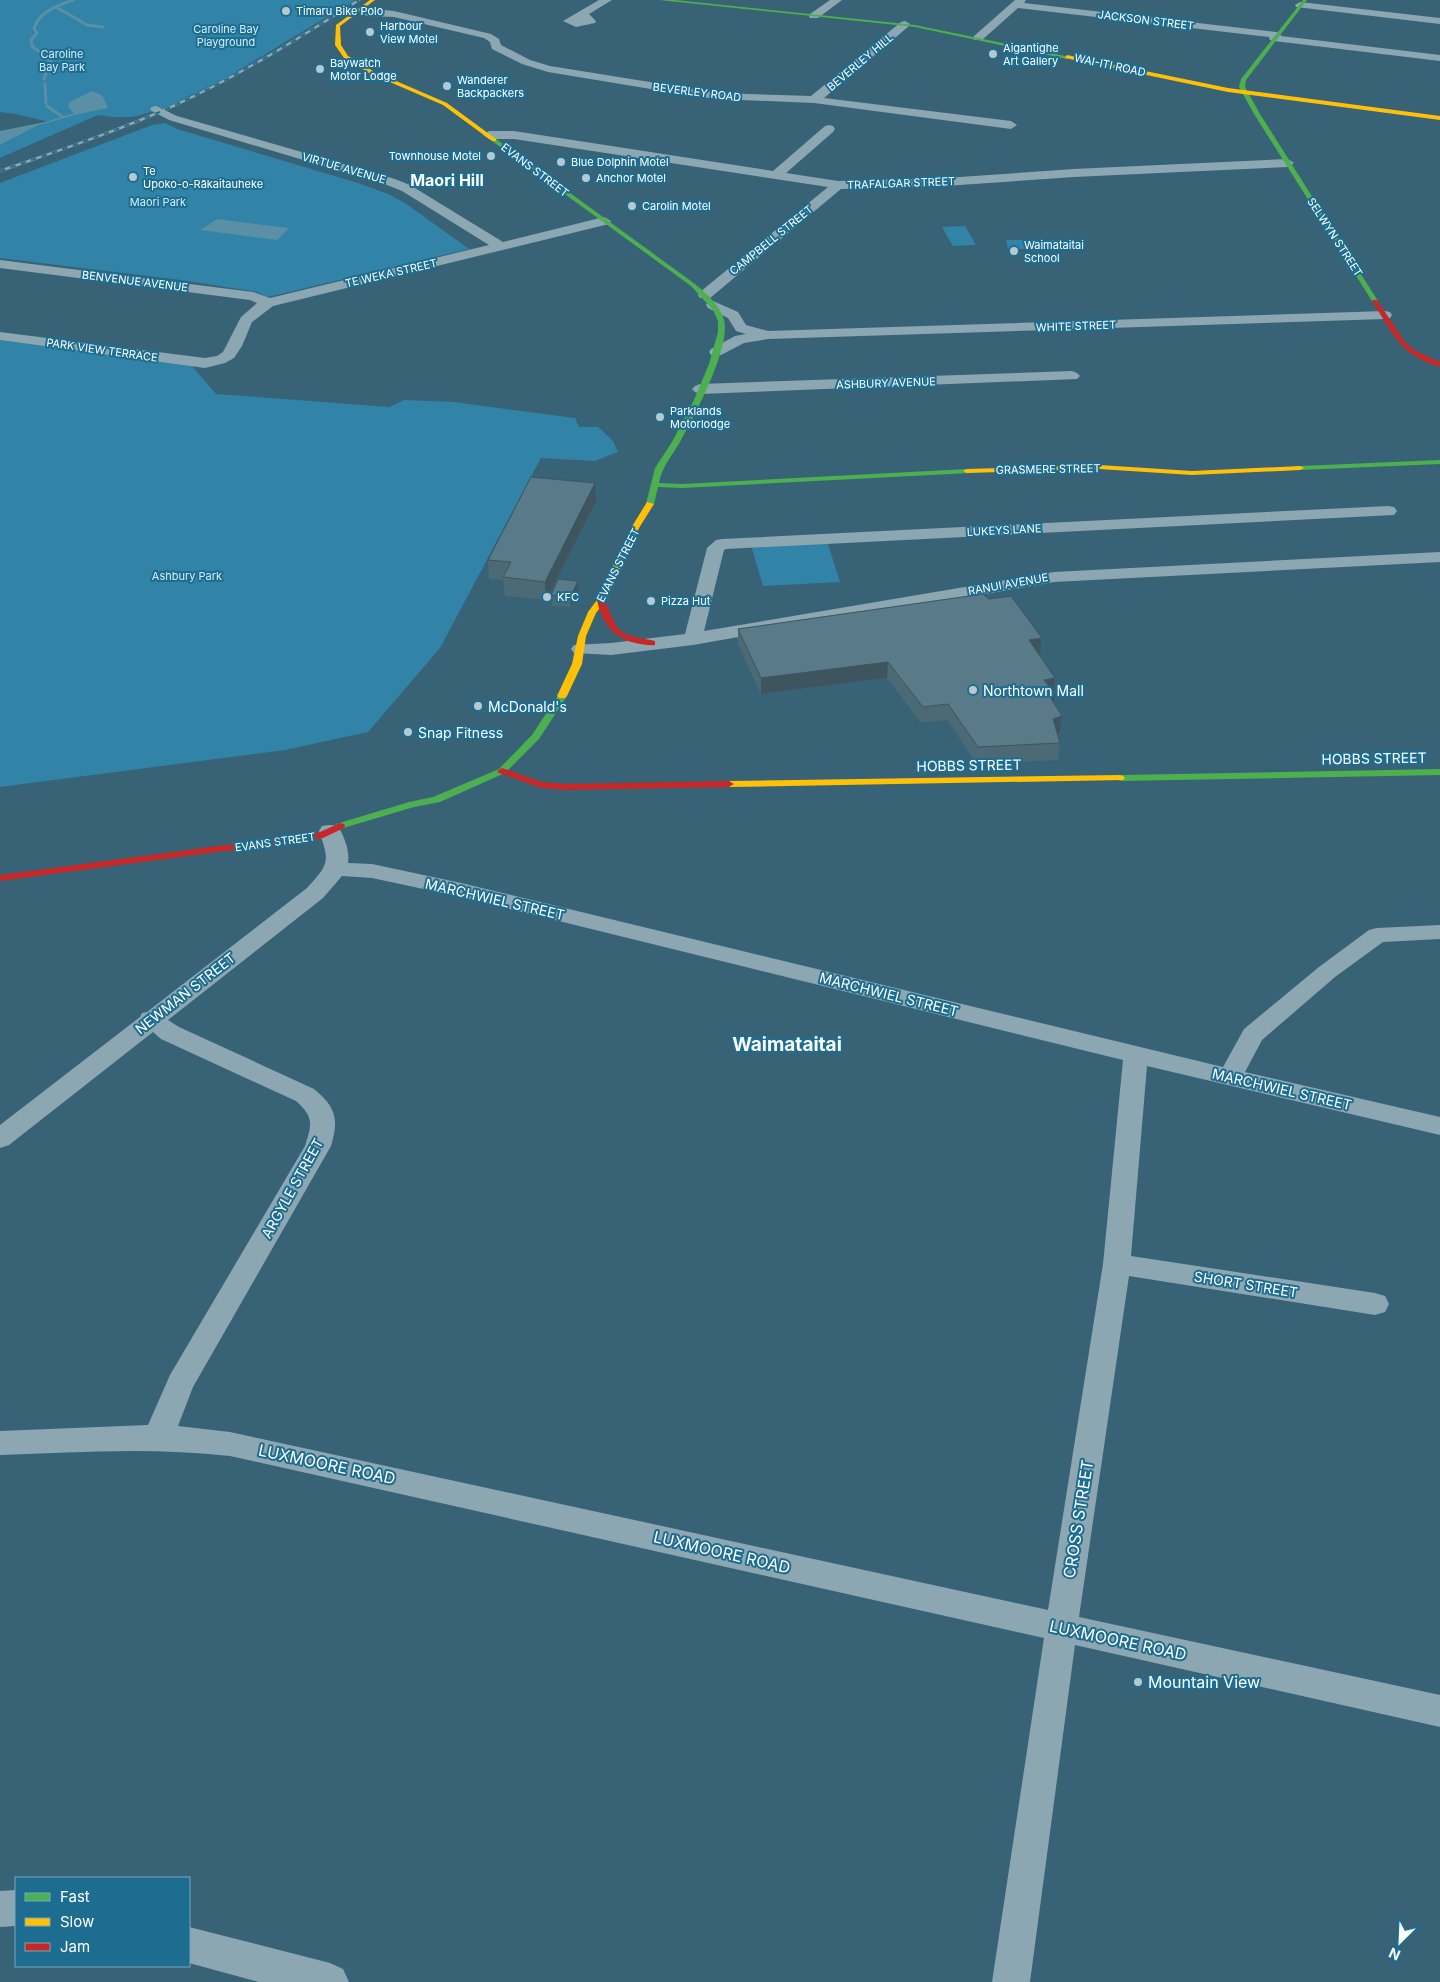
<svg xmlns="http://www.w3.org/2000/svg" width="1440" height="1982" font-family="Inter,sans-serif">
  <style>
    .green { fill: #3183a7 }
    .water { fill: #5a8fa6 }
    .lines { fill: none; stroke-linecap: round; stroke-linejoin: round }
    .stream { stroke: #5a8fa6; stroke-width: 3 }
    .street { fill: #8ca7b2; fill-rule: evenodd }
    .fast { fill: #4caf50; fill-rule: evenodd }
    .slow { fill: #ffc107; fill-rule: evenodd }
    .jam { fill: #c62828; fill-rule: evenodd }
    .rail-casing { stroke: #8da6b2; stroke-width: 2.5 }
    .rail { stroke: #1d6d91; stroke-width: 2; stroke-dasharray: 5.5; stroke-linecap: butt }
    .wall { fill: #4c6976 }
    .shaded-wall { fill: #3e5560 }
    .building { fill: #587a89; stroke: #3e5560 }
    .poi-dot { fill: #b9c8cf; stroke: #1d6d91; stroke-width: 2 }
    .labels { text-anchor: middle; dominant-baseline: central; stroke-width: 4; stroke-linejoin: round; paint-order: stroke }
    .far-poi-label { font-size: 11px; fill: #fff; stroke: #1d6d91; text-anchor: start }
    .far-street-label { font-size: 11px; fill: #fff; stroke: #1d6d91 }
    .far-park-label { font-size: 11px; fill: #d3eefa; stroke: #1d6d91 }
    .poi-label { font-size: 14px; fill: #fff; stroke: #1d6d91; text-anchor: start }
    .street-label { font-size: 14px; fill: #fff; stroke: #1d6d91 }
    .far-district-label { font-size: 16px; font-weight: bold; fill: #fff; stroke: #1d6d91 }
    .near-street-label { font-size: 16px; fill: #fff; stroke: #1d6d91 }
    .near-poi-label { font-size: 16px; fill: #fff; stroke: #1d6d91; text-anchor: start }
    .district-label { font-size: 19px; font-weight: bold; fill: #fff; stroke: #1d6d91 }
  </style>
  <rect width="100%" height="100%" fill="#386376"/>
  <g class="green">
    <path d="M0 0H355L226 78 165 108 133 117H113L98 115 0 158V145L37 126 50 122 15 114 0 112Z"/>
    <path d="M165 123 177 129 358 183 388 194 405 203 469 249 268 297 257 292 181 280 0 258V183L152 125Z"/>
    <path d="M965 226 976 245 953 246 942 227Z"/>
    <path d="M1006 240H1057L1060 249H1008Z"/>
    <path d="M0 340 191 365 216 394 389 407 404 400 454 402 575 418 579 427H598L613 441 618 452 595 461 541 458 440 648 368 732 285 750 0 787Z"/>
    <path d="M827 541 840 582 763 586 751 545Z"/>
  </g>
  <g class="water">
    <path d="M92 91 102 95 108 108 74 115 37 126 0 145V131L45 122 74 113 68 107 70 102Z"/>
    <path d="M217 219 289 228 277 240 200 230Z"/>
  </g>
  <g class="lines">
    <g class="stream">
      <path d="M56 7 87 25 103 27"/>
      <path d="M44 79 46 73 56 66 32 46 31 40 37 33 34 28C40 11 57 6 73 0"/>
      <path d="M45 84 46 103"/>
      <path d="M47 106 63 117"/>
    </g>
    <g class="street">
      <path d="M599 0H612L589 14 596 21 595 23 576 27 563 21Z"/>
      <path d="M830 0H842L818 18H810L809 16 810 14Z"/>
      <path d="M1015 0H1026L1024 3 1276 32 1280 33 1281 36 1440 55V61L1274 41 1270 40 1269 37 1018 8 982 40H974L973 38 974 36Z"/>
      <path d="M1300 2 1440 18V24L1296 7 1295 5Z"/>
      <path d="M374 9 394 11 491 34 499 39 501 45 530 60 550 66 718 93 811 96 901 22 905 21 910 24 909 26 824 98 1011 121 1017 125 1011 129 814 103 718 99 693 96 548 72 522 64 492 49 490 42 484 38 394 17 367 16 362 13 363 11Z"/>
      <path d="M156 106 177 116 395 179 410 185 503 242 604 217 611 221 609 224 273 306 252 322 242 346 234 358 225 363 205 368 0 340V332L205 358 217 356 223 352 241 317 257 303 250 300 0 268V260L253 292 270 298 489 245 402 191 387 185 169 120 152 111 150 109 152 107Z"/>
      <path d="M829 125 833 126 835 129 833 132 786 173 838 181 945 178 1074 169 1288 159 1294 163 1288 167 1074 177 945 186 841 189 710 298H700L698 295 700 292 828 187 514 139H489L483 135 489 131H514L773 171 825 126Z"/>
      <path d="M713 301 738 312 746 325 768 331 1385 311 1390 312 1392 315 1390 318 1385 319 768 339 744 343 721 355H711L709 352 711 349 735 336 746 334 736 331 728 318 708 308 706 305 708 302Z"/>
      <path d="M1072 371 1077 373 1080 376 1077 379 700 394 695 392 692 389 695 386 700 384Z"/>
      <path d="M1388 506 1394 507 1397 511 1394 515 726 549 724 550 704 631 1054 572 1440 552V562L1054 582 693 645 611 655 574 653 571 649 574 645 611 643 685 634 707 548 716 540 722 539Z"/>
      <path d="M330 825 338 826C344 836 350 851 348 863L372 864 461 883 1223 1067 1244 1029 1319 967 1369 930 1377 928 1440 925V939L1383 942 1335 977 1262 1040 1245 1072 1440 1117V1135L1147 1066 1131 1256 1375 1293 1385 1296 1389 1304 1385 1312 1375 1315 1129 1276 1079 1617 1440 1695V1727L1075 1645 1030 1982H992L1044 1638 230 1456C153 1447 77 1452 0 1455V1431L148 1425 170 1375 305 1146C312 1124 314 1117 296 1101L161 1039 153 1032 9 1145 0 1148V1125L140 1017 142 1013 147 1012 307 888C329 864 330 862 319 831L322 826ZM342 876 372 878 461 897 1123 1060 1103 1264 1048 1610 230 1432 178 1426 193 1387 331 1146C339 1119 336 1107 314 1089L179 1027 168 1020 323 898Z"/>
      <path d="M16 1890V1926L0 1927V1891Z"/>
      <path d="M189 1927 330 1963 343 1969 349 1982H259L189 1963Z"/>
    </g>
    <g class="fast">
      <path d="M659 0H675L915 25 1070 57 1067 59 915 27Z"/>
      <path d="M1303 0H1307L1246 80 1245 87 1260 114 1378 301 1375 303 1372 301 1254 114 1239 87 1241 79Z"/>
      <path d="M492 139H496L695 284C706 293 720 305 724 320 731 348 694 416 680 442 672 456 662 466 659 483L682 484 967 469H970V473L682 488 658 487 654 504 647 506 646 504 655 468 672 442 694 400 709 364 718 332V321L713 310 691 286 492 141Z"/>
      <path d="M1440 460V464L1300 470 1296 468 1300 466Z"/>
      <path d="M562 693 567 696 539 739 505 773 440 802 414 807 340 829 335 826 336 824 409 802 433 797 499 769 532 735 559 694Z"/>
      <path d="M1440 769V775L1120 781 1115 778 1120 775Z"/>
    </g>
    <g class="slow">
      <path d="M370 0H375L340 26 341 45 348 56 373 71 447 103 496 139V141H492L443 105 369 73 344 58 335 45 336 25Z"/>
      <path d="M1067 55 1228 88 1440 116V120L1228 92 1065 58Z"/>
      <path d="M1099 465 1192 471 1300 466 1304 468 1300 470 1192 475 1099 469 967 473 963 471 967 469Z"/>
      <path d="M647 502 654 504 639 528 605 601 596 613 586 636 582 664 567 696 565 698H559L557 696 572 664 578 636 588 612 597 600 631 528Z"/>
      <path d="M1120 775 1123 776 1125 778 1123 780 729 787 724 784 729 781Z"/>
    </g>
    <g class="jam">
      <path d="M1373 300H1377L1405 342 1416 351 1440 362V367C1400 355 1393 334 1372 301Z"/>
      <path d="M601 598C609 602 611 623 621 631 631 638 644 638 655 641V645C649 646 642 644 635 643 612 637 603 623 597 601Z"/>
      <path d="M502 768 542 782 567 784 729 781 734 784 729 787 567 790 541 788 499 773 497 771Z"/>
      <path d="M340 823 344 824 345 826 344 828 323 838 249 850 225 851 0 881V875L225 845 249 844 320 832Z"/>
    </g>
    <defs>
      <path id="rail" d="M0 171C57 151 115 132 171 107 237 77 298 39 359 0"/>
    </defs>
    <use href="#rail" class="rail-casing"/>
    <use href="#rail" class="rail"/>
  </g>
  <g class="wall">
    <path d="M596 501 546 600 505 596 503 580 489 579 488 560Z"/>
    <path d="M578 581V592L571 607 552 606 551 595Z"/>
    <path d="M989 599 1042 638 1040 653 1039 654 1055 695 1054 703 1062 716 1060 732 1057 733 1060 743 1058 760 977 764 947 720 921 723 887 678 761 694 738 645V629Z"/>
  </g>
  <g class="shaded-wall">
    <path d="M595 483 596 501 546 600 545 582Z"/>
    <path d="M578 581V592L571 607 570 597Z"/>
    <path d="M1042 638 1040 653 1028 656 1029 640Z"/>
    <path d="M888 662 887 678 761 694V678Z"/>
    <path d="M1055 678 1053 694 1044 680Z"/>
    <path d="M1055 695 1053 711 1050 697Z"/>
    <path d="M1062 716 1060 732 1051 735 1053 719Z"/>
  </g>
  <g class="building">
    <path d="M531 477 595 483 545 582 503 577 511 562 488 560Z"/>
    <path d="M558 579 578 581 570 597 551 595Z"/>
    <path d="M983 594 989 599 1011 596 1042 638 1029 640 1055 678 1044 680 1055 695 1050 697 1062 716 1053 719 1060 743 978 747 948 704 923 707 888 662 761 678 738 629Z"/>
  </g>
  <g class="poi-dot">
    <circle cx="286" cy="11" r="5"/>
    <circle cx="370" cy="32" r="5"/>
    <circle cx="993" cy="54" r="5"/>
    <circle cx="320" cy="69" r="5"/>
    <circle cx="447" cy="86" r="5"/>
    <circle cx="491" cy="156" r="5"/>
    <circle cx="561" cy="162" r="5"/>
    <circle cx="133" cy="177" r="5"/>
    <circle cx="586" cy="178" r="5"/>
    <circle cx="632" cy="206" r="5"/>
    <circle cx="1014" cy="251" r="5"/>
    <circle cx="660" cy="417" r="5"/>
    <circle cx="547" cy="597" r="5"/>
    <circle cx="651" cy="601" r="5"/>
    <circle cx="973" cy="690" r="5"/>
    <circle cx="478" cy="706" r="5"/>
    <circle cx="408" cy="732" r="5"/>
    <circle cx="1138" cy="1682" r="5"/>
  </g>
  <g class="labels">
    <g class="far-poi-label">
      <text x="296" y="11">Timaru Bike Polo</text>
      <text x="380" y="26">Harbour<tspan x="380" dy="13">View Motel</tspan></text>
      <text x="1003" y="48">Aigantighe<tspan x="1003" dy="13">Art Gallery</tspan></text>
      <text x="330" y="63">Baywatch<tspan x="330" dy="13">Motor Lodge</tspan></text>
      <text x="457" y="80">Wanderer<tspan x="457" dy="13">Backpackers</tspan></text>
      <text x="481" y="156" text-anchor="end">Townhouse Motel</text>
      <text x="571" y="162">Blue Dolphin Motel</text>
      <text x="143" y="171">Te<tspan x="143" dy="13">Upoko-o-Rākaitauheke</tspan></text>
      <text x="596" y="178">Anchor Motel</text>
      <text x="642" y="206">Carolin Motel</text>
      <text x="1024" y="245">Waimataitai<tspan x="1024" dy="13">School</tspan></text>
      <text x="670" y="411">Parklands<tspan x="670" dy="13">Motorlodge</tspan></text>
      <text x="557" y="597">KFC</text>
      <text x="661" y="601">Pizza Hut</text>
    </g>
    <g class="far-street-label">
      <text transform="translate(1146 20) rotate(7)">JACKSON STREET</text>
      <text transform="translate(860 62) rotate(-40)">BEVERLEY HILL</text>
      <text transform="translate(1110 65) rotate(12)">WAI-ITI ROAD</text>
      <text transform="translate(697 92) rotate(7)">BEVERLEY ROAD</text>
      <text transform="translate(344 168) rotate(16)">VIRTUE AVENUE</text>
      <text transform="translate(535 170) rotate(37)">EVANS STREET</text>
      <text transform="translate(901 183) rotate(-2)">TRAFALGAR STREET</text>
      <text transform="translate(1335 237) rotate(57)">SELWYN STREET</text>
      <text transform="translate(771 240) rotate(-39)">CAMPBELL STREET</text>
      <text transform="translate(391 273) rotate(-13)">TE WEKA STREET</text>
      <text transform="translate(135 281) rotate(7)">BENVENUE AVENUE</text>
      <text transform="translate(1076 326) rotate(-2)">WHITE STREET</text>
      <text transform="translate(102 350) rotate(8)">PARK VIEW TERRACE</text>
      <text transform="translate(886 383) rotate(-2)">ASHBURY AVENUE</text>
      <text transform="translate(1048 469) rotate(-1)">GRASMERE STREET</text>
      <text transform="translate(1004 530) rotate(-3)">LUKEYS LANE</text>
      <text transform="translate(618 565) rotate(-63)">EVANS STREET</text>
      <text transform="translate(1008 584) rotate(-10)">RANUI AVENUE</text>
      <text transform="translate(275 842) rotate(-8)">EVANS STREET</text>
    </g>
    <g class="far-park-label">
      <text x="226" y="29">Caroline Bay<tspan x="226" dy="13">Playground</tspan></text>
      <text x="62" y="54">Caroline<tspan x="62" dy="13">Bay Park</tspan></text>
      <text x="158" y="202">Maori Park</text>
      <text x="187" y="576">Ashbury Park</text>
    </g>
    <g class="poi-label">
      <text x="983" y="690">Northtown Mall</text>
      <text x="488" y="706">McDonald's</text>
      <text x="418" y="732">Snap Fitness</text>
    </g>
    <g class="street-label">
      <text transform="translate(1374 758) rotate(-1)">HOBBS STREET</text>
      <text transform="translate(969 765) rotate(-1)">HOBBS STREET</text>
      <text transform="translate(495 899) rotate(13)">MARCHWIEL STREET</text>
      <text transform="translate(185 993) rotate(-38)">NEWMAN STREET</text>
      <text transform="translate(889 994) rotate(14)">MARCHWIEL STREET</text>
      <text transform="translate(1282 1089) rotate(13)">MARCHWIEL STREET</text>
      <text transform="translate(292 1188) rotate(-61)">ARGYLE STREET</text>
      <text transform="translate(1246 1284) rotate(9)">SHORT STREET</text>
    </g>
    <g class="far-district-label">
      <text x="447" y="180">Maori Hill</text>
    </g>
    <g class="near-street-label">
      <text transform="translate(327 1464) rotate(12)">LUXMOORE ROAD</text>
      <text transform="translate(1078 1519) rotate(-81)">CROSS STREET</text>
      <text transform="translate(722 1552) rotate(13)">LUXMOORE ROAD</text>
      <text transform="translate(1118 1640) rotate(12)">LUXMOORE ROAD</text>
    </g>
    <g class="near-poi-label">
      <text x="1148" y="1682">Mountain View</text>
    </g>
    <g class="district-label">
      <text x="787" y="1044">Waimataitai</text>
    </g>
  </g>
  <rect x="15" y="1877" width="175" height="90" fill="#1d6d91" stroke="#77a7bd"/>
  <rect x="25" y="1893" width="25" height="8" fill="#4caf50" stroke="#77a7bd"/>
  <text x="60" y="1902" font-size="15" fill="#ffffff">Fast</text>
  <rect x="25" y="1918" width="25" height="8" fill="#ffc107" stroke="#77a7bd"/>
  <text x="60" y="1927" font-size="15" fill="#ffffff">Slow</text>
  <rect x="25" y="1943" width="25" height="8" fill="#c62828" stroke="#77a7bd"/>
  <text x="60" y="1952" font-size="15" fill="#ffffff">Jam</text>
  <g transform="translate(1400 1942) rotate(204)" stroke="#1d6d91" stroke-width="4" paint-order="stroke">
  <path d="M0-4L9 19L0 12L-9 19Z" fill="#ffffff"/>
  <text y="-8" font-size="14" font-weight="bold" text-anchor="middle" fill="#ffffff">N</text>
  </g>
</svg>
